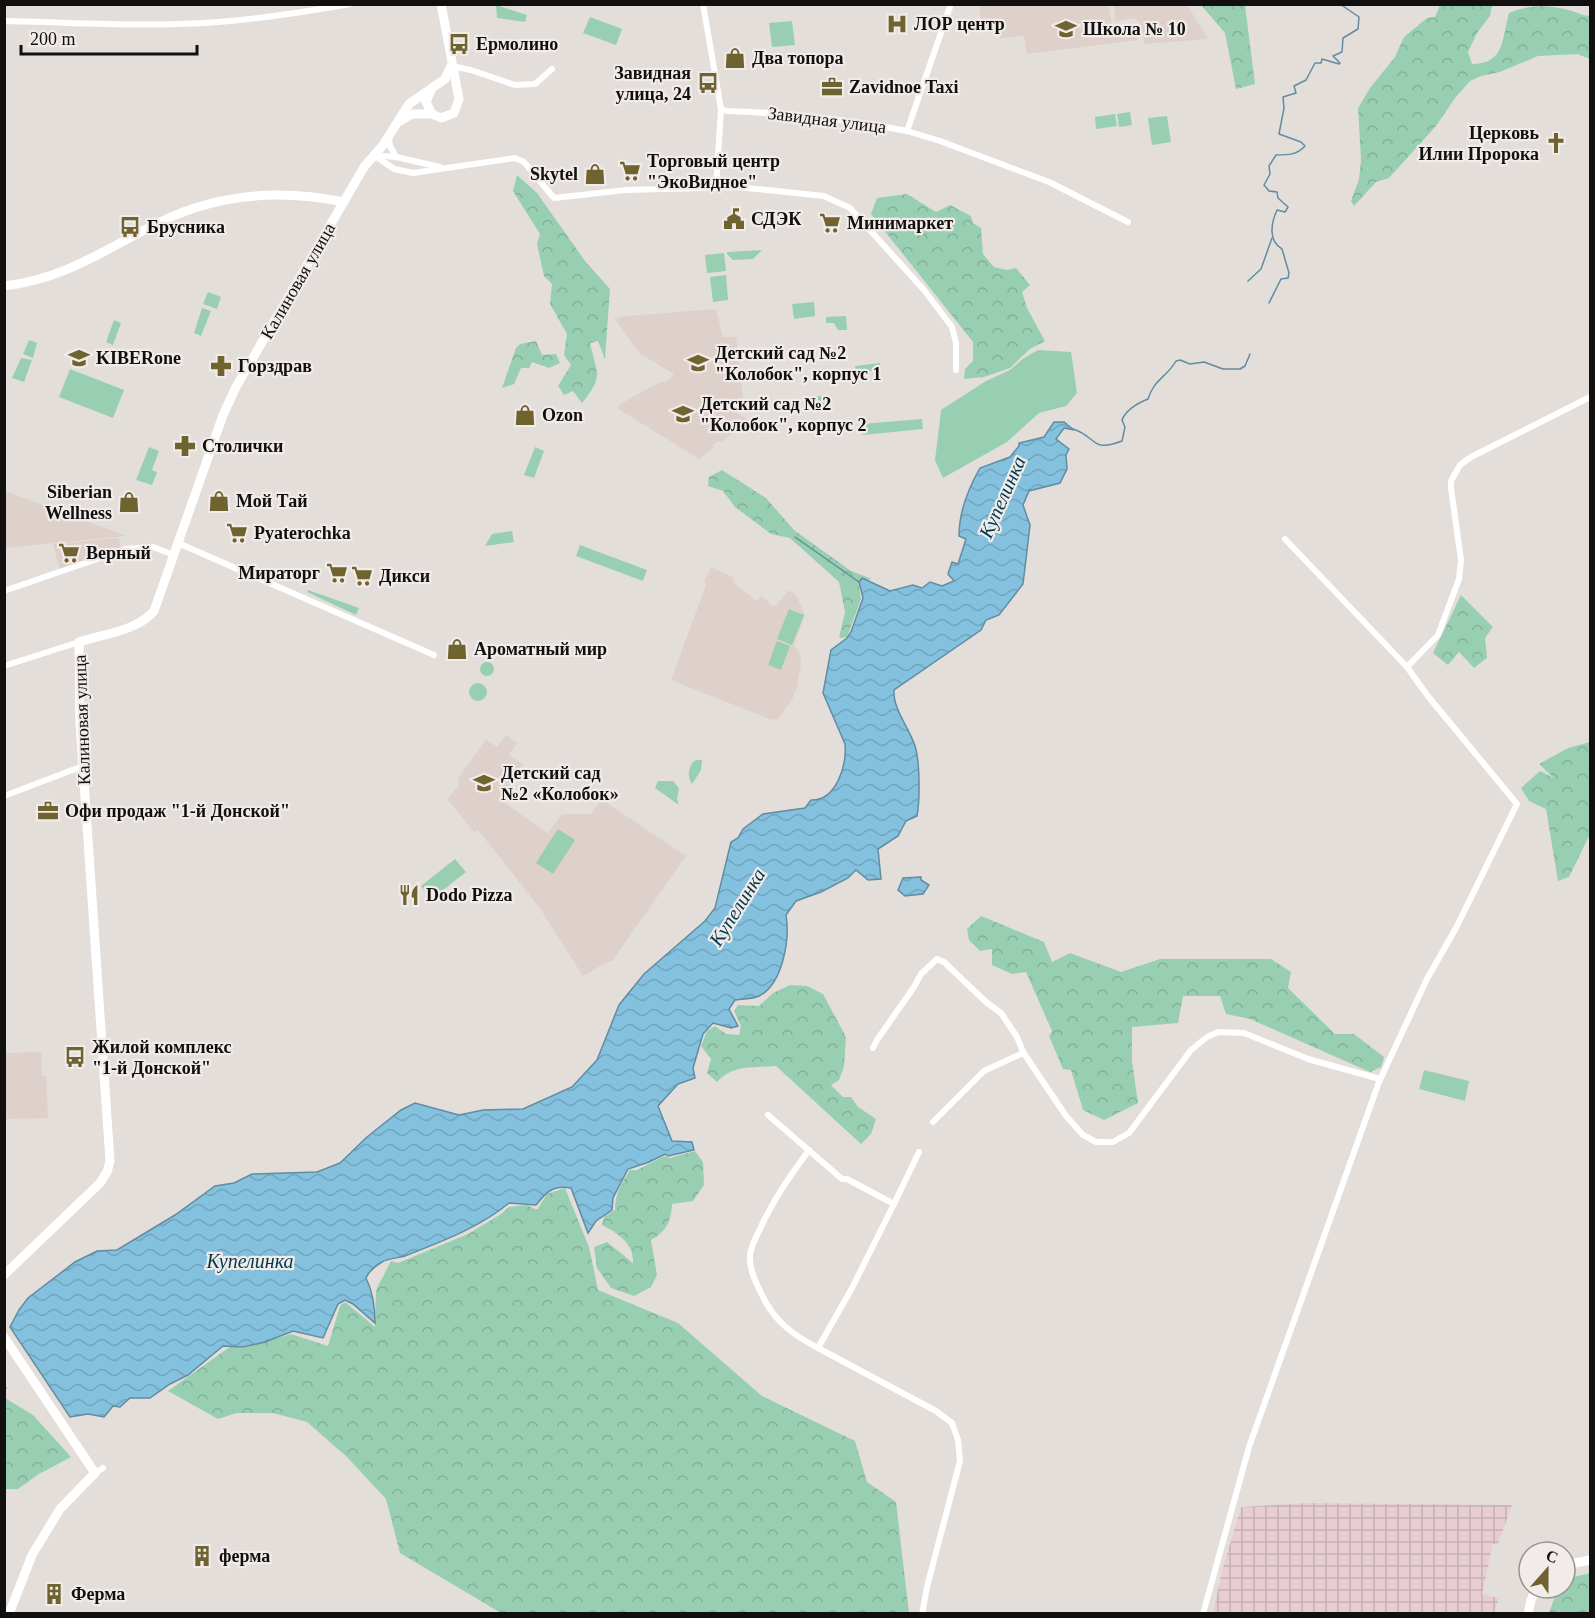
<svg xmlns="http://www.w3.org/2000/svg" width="1595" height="1618" font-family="'Times New Roman',serif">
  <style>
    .built { fill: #ded0ca }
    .industrial { fill: url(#industrial-grid) }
    .forest { fill: url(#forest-crowns) }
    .park { fill: #98cfb2 }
    .water { fill: url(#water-waves); stroke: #628ca0; stroke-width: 1.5 }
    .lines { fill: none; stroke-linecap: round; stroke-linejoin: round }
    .stream { stroke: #628ca0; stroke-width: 1.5 }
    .street { stroke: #fff; stroke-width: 6 }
    .secondary { stroke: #fff; stroke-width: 9 }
    .labels { text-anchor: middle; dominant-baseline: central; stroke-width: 4.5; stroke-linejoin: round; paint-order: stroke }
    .poi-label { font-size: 18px; font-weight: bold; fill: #12100f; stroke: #f1ebe9; text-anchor: start }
    .street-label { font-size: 18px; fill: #12100f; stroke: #f1ebe9 }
    .water-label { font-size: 20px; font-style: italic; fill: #00384c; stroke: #f1ebe9 }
  </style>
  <defs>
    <pattern id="industrial-grid" width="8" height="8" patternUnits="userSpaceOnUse" patternTransform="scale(1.5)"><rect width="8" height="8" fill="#e8ced4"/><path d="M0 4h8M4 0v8" fill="none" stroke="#c6b0b5"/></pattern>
    <pattern id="forest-crowns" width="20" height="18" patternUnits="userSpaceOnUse" patternTransform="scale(1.5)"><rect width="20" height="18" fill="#98cfb2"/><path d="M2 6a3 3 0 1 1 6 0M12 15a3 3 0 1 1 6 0" fill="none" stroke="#82b198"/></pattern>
    <pattern id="water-waves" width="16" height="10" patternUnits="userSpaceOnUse" patternTransform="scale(1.5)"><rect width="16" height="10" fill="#84c1de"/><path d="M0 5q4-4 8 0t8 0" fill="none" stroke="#71a5bd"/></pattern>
  </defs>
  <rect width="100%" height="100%" fill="#e4dedb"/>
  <g class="built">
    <path d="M979 5H1108L1113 28 1135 26 1138 40 1027 54 1024 36 1000 38 996 29 982 30Z"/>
    <path d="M1114 5H1187L1208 39 1144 44 1140 22 1134 18 1116 21Z"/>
    <path d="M716 309 723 337H736L743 398 719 400 748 420 722 442 718 441 713 445 714 448 699 459 617 408 620 404 660 382H666L674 374 639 353 615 319 626 316Z"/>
    <path d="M4 491H5L127 536 5 548Z"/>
    <path d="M119 538 121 550 60 570 53 544Z"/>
    <path d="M711 567 733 577V582L757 601 761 596 774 607 789 590 796 595 805 615 794 645 800 654 801 664 797 686 792 700 778 719 772 720 671 680 706 585 704 581Z"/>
    <path d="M506 735 517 743 509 755 523 764 499 799 548 833 562 814H591L601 799 686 856 612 961 607 962 583 976 539 907 478 830 475 833 447 799 459 786 458 779 486 739 497 747Z"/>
    <path d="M41 1052 42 1076H46L48 1118 5 1119V1053Z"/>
  </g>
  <path class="industrial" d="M1308 1503 1512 1505 1498 1544H1493L1482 1594 1499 1598 1494 1613H1213L1222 1571 1241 1507Z"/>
  <g class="forest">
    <path d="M1201 5H1245L1255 84 1236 89 1225 33Z"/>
    <path d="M1440 5H1492L1490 16 1477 33 1468 52 1472 64C1505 64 1502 38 1509 13 1530 4 1550 5 1572 11 1578 13 1584 16 1590 16V59L1577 54 1538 56 1500 72 1481 76 1470 81 1455 98 1436 126 1389 178 1376 182 1354 206 1351 201 1359 179 1361 160 1358 108 1370 88 1395 57 1404 37 1427 18 1435 17Z"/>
    <path d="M517 175 537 193 585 261 610 289 605 359 598 341 590 343C597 375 604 376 582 403L573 391 564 395 558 386 571 365 564 355 567 334 550 304 552 284 544 276 537 244 540 234 513 191Z"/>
    <path d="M907 194 936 212 950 205 971 216 973 223 981 228 983 254 994 267 1007 270 1016 268 1030 285 1022 292 1027 308 1045 341 1030 349 1010 368 984 377 964 379 965 369 973 361V342L871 214 877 198Z"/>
    <path d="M536 341 542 355 556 354 560 363 549 368 532 362 529 368H521L514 384 502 388 516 348 520 344Z"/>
    <path d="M722 470 766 498 794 530 851 571 872 579 858 582 861 599 847 637 839 638 845 612 839 582 790 538 771 534 735 507 723 491 708 486 709 477Z"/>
    <path d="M1461 595 1493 627 1485 638 1487 658 1474 668 1459 652 1448 665 1433 653Z"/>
    <path d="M1590 742V834L1569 877 1558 881 1546 809 1529 801 1521 788 1540 771 1554 778 1539 764 1568 748Z"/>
    <path d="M981 916 1044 942 1052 962 1070 953 1121 972 1160 959H1271L1291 972 1288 988 1335 1034H1354L1384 1057 1381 1067 1370 1072 1250 1019 1226 1014 1220 996H1183L1178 1023 1132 1027V1061L1138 1103 1104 1120 1083 1110 1071 1070 1063 1069 1049 1036 1052 1031 1026 972 1012 974 992 965V949L980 951 969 940 967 929Z"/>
    <path d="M790 985 807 986 823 994 846 1037 844 1067 839 1080 831 1085 843 1097H851L858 1107 876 1119 871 1134 861 1144 776 1066C753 1068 733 1064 717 1082L707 1073 711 1059 701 1046 707 1031 715 1026 726 1034 739 1035 741 1026 734 1011 738 1005 759 1006 773 993Z"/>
    <path d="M695 1151 703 1162 704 1185 693 1201 672 1204C671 1221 667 1231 651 1240L657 1275 651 1287 634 1296 611 1288 597 1268 594 1247 607 1242 633 1263C634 1243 617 1233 602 1225L604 1217 615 1210C615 1194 621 1184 630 1170H637L664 1156 670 1158Z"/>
    <path d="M565 1188 589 1247 598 1290 678 1323 762 1396 855 1441 867 1482 896 1502 909 1613H501L400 1553 386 1499 347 1457 307 1422 273 1413H237L218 1419 168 1391 231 1346 243 1348 291 1334 328 1346 340 1306 345 1302 375 1327 376 1290 391 1261 398 1263 468 1234 501 1214 509 1207 527 1205 537 1210 547 1194Z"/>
    <path d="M5 1398 33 1415 71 1457 39 1474 18 1489H5Z"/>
    <path d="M1590 1573V1613H1549L1558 1588H1565V1579Z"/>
  </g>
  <g class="park">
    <path d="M496 5 527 15 525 22 497 18Z"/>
    <path d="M590 17 622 29 616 45 583 33Z"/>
    <path d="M792 21 795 45 772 47 769 23Z"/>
    <path d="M1130 112 1132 125 1119 127 1117 114Z"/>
    <path d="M1115 114 1117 126 1096 129 1095 117Z"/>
    <path d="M1167 116 1171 142 1152 145 1148 118Z"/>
    <path d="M762 250 753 259 733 260 727 254V252Z"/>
    <path d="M724 253 726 271 707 273 705 255Z"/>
    <path d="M726 275 728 300 713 302 710 277Z"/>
    <path d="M208 292 221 297 217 309 203 304Z"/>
    <path d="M814 302 815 316 794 319 792 304Z"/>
    <path d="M202 308 211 311 201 336 194 333Z"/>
    <path d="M846 316 847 330H838L834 323H826V317Z"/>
    <path d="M114 320 121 323 113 345 106 342Z"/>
    <path d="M29 340 37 343 33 358 23 354Z"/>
    <path d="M1038 350 1071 352 1077 393 1066 406 1039 413 1007 442 943 478 935 460 941 410 986 381 1010 370 1024 358Z"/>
    <path d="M21 358 32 360 24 382 12 378Z"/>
    <path d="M880 363 881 370 856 373 855 366Z"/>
    <path d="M70 369 124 390 113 418 59 397Z"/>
    <path d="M830 395 831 406 810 407 809 397Z"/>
    <path d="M922 419 923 429 863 435 862 424Z"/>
    <path d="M149 447 159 451 152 470 157 472 152 485 136 480Z"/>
    <path d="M535 447 544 451 534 478 524 475Z"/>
    <path d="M512 531 514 542 485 546 492 534Z"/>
    <path d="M580 545 647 570 643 581 576 556Z"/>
    <path d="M308 590 359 608 356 615 307 592Z"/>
    <path d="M789 609 804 615 792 645 777 639Z"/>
    <path d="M777 641 790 646 781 670 768 665Z"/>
    <circle cx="487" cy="669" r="7"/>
    <circle cx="478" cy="692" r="9"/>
    <path d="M696 760H702L701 770 692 784C687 776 688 770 693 762Z"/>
    <path d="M658 781H673L679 788 677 799 679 805 655 788Z"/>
    <path d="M558 829 575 840 553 874 536 863Z"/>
    <path d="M455 859 466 872 432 899 421 886Z"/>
    <path d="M1424 1070 1469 1081 1465 1101 1419 1089Z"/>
  </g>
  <g class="water">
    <path d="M1054 422H1064L1074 430 1064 428 1056 439 1069 449 1066 455 1067 469 1060 483 1029 491 1023 505 1030 525 1023 584 999 615 986 620 981 630 894 690C893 710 909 727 915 746 920 762 920 800 917 816L906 821 898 836 878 849 881 879 868 880 856 870 848 878 821 892 796 901 786 915C790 939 783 984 759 996 753 999 742 999 735 1000L729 1009 738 1026 731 1028 713 1023 703 1034 693 1068 695 1078 678 1084 658 1106 672 1141 692 1142 694 1150 668 1156 665 1154 649 1162 628 1169 613 1198 612 1210 596 1221 588 1233 571 1188C553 1185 546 1192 536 1205L509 1203C479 1228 440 1242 405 1256 398 1258 389 1258 382 1262 375 1266 369 1271 366 1278 373 1292 375 1307 375 1323L353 1304 345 1300 338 1304 323 1338 293 1331 265 1342 243 1347 223 1346 188 1375 170 1384 150 1398H130L120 1407 113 1406 104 1417 88 1414 70 1417 10 1327 19 1310 28 1298 75 1262 97 1251 117 1250 175 1215 215 1186 234 1183 252 1174 317 1172 340 1163 367 1137 401 1110 415 1103 459 1115 483 1110 523 1109 572 1087 597 1060 619 1005 644 974 705 921 715 908 731 842 738 838 743 829 763 814 805 808 811 800C836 801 847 766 845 744L823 693 831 650 847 638 851 632 863 598 859 582 862 578 890 591 913 585 922 588 930 582 942 586 954 581 948 574 952 562 958 564 966 539 959 536C959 511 968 489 980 468L1010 457 1019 446V443L1044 437Z"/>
    <path d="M921 877V880L929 885 923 894 905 896 898 890 903 878Z"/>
  </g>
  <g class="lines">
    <g class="stream">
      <path d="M1248 281 1261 269 1272 238"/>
      <path d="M1269 303 1281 279 1288 278 1289 273 1282 249C1268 241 1271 223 1277 210L1285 212 1288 207 1278 198 1277 192 1269 191 1264 185 1270 174 1269 166 1276 155C1288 155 1297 155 1305 146L1301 142 1279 134 1284 108 1283 97 1296 93 1294 86 1306 80 1315 63H1321L1322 59 1339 64 1340 63 1333 56 1342 52 1343 38 1358 29 1359 17 1340 4"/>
      <path d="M1073 429C1098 437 1090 453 1122 441L1125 427 1122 420C1126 410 1138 403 1148 399 1154 379 1167 377 1176 361L1180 360 1190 364 1204 362 1223 369H1240L1245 366 1250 354"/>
      <path d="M795 537 859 582"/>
      <path d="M4 1391 6 1388"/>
    </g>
    <g class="street">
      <path d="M703 4 721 109 716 188"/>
      <path d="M4 21C62 22 120 26 178 24 235 23 294 14 350 4"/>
      <path d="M451 66 471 70 515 85 535 84 552 69"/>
      <path d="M721 109 727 111C788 113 847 119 907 131L951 4"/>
      <path d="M907 131 940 141 1049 182 1128 222"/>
      <path d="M389 136 390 146 396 157"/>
      <path d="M374 155 394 169 413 173 515 158 524 162 554 198 626 190 737 187 824 196 850 208 924 290 952 327 956 343V370"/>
      <path d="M374 155 396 157 440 167"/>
      <path d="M178 543 434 655"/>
      <path d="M4 591 126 549 153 547 174 555"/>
      <path d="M4 666 79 642"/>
      <path d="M1407 667 1438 635 1459 579 1461 560 1451 488V481L1460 465 1471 457 1590 397"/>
      <path d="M4 796 83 766"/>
      <path d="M873 1048 877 1040 914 987 921 974 937 959 944 962 986 1002 1001 1013 1017 1037 1023 1052 1066 1116 1083 1135 1096 1142H1113L1129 1133 1191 1050 1207 1037 1218 1032 1244 1033 1308 1059 1380 1079"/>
      <path d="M768 1115 842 1179H847L894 1204 919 1152"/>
      <path d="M933 1122 984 1071 1023 1053"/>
      <path d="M809 1150C790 1176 773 1200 760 1229 756 1237 751 1246 750 1255 749 1269 756 1283 762 1295 774 1321 793 1335 818 1348"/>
      <path d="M894 1204 852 1288 818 1348 936 1411 952 1423 958 1440 960 1461 927 1587 922 1614"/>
      <path d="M95 1473 103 1468"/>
      <path d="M1203 1614 1249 1447 1379 1082 1427 979 1456 928 1517 804 1427 695 1407 667 1285 539"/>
    </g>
    <g class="secondary">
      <path d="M431 90 426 102 432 114 441 118 454 113 459 99 441 4"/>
      <path d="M400 121 412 114H432"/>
      <path d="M4 286C66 279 107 248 160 222 219 193 280 189 344 202"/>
      <path d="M4 1275 100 1183 107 1172 110 1161 80 723 79 642C103 634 137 631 154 611L223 415 236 387 364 167 383 145 409 104 445 79 451 66"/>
      <path d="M4 1337 95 1473 60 1509 32 1555 9 1614"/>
      <path d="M1565 1565 1590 1560"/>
      <path d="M1528 1614 1531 1600 1537 1588"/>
    </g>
  </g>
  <defs>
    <symbol id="hospital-bare" viewBox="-9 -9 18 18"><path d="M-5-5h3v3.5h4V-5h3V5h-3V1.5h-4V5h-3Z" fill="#6f6330" stroke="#f1ebe9" stroke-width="2.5" paint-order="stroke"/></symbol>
    <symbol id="school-bare" viewBox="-9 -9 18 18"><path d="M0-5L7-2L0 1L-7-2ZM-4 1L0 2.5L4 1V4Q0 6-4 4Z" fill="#6f6330" stroke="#f1ebe9" stroke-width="2.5" paint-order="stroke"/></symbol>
    <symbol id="bus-bare" viewBox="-9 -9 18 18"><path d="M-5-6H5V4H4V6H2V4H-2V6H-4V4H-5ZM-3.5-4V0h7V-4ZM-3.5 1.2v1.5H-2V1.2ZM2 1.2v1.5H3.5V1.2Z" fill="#6f6330" stroke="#f1ebe9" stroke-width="2.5" paint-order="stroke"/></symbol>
    <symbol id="shop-bare" viewBox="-9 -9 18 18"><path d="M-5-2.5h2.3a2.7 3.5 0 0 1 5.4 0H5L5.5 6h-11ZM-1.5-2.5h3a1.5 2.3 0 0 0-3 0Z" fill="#6f6330" stroke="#f1ebe9" stroke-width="2.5" paint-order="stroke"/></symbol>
    <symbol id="office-bare" viewBox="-9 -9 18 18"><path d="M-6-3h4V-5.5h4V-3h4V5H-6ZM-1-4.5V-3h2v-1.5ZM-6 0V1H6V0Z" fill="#6f6330" stroke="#f1ebe9" stroke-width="2.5" paint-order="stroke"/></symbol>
    <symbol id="church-bare" viewBox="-9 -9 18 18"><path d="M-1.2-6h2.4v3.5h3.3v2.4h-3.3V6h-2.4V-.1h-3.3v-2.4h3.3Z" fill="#6f6330" stroke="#f1ebe9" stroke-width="2.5" paint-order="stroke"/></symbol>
    <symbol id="supermarket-bare" viewBox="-9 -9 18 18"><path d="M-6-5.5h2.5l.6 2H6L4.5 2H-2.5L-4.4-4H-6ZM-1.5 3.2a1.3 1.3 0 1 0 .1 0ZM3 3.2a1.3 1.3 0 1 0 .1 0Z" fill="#6f6330" stroke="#f1ebe9" stroke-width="2.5" paint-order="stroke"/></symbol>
    <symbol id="civic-bare" viewBox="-9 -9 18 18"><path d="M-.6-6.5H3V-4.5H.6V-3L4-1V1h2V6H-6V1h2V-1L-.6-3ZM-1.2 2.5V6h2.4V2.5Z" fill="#6f6330" stroke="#f1ebe9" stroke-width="2.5" paint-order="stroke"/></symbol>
    <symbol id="pharmacy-bare" viewBox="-9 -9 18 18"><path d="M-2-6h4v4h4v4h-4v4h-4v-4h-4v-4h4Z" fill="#6f6330" stroke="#f1ebe9" stroke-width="2.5" paint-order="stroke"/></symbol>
    <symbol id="restaurant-bare" viewBox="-9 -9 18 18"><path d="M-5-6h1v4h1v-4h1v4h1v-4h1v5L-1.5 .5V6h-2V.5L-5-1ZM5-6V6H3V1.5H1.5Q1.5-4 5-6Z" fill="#6f6330" stroke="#f1ebe9" stroke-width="2.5" paint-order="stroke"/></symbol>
    <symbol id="building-bare" viewBox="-9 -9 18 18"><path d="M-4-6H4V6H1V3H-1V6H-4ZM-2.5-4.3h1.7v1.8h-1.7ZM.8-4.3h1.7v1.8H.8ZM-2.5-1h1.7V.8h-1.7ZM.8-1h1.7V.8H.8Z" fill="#6f6330" stroke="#f1ebe9" stroke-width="2.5" paint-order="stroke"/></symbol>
  </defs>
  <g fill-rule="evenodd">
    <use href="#hospital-bare" x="882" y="9" width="30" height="30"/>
    <use href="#school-bare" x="1051" y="14" width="30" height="30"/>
    <use href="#bus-bare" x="444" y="29" width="30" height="30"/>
    <use href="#shop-bare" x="720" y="43" width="30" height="30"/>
    <use href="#bus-bare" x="693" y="68" width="30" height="30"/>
    <use href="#office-bare" x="817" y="72" width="30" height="30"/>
    <use href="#church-bare" x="1541" y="128" width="30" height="30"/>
    <use href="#supermarket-bare" x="615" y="156" width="30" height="30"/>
    <use href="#shop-bare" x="580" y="159" width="30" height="30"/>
    <use href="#civic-bare" x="719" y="204" width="30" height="30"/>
    <use href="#supermarket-bare" x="815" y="208" width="30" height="30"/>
    <use href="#bus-bare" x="115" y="212" width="30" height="30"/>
    <use href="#school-bare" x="64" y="343" width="30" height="30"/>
    <use href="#school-bare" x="683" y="348" width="30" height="30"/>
    <use href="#pharmacy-bare" x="206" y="351" width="30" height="30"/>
    <use href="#school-bare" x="668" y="399" width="30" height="30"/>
    <use href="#shop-bare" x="510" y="400" width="30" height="30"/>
    <use href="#pharmacy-bare" x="170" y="431" width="30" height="30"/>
    <use href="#shop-bare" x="204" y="486" width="30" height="30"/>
    <use href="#shop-bare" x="114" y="487" width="30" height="30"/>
    <use href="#supermarket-bare" x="222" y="518" width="30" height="30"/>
    <use href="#supermarket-bare" x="54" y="538" width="30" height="30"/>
    <use href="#supermarket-bare" x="322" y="558" width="30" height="30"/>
    <use href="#supermarket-bare" x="347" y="561" width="30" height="30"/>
    <use href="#shop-bare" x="442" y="634" width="30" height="30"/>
    <use href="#school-bare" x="469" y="768" width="30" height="30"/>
    <use href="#office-bare" x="33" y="796" width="30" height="30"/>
    <use href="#restaurant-bare" x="394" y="880" width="30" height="30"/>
    <use href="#bus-bare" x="60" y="1042" width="30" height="30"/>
    <use href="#building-bare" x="187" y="1541" width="30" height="30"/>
    <use href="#building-bare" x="39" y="1579" width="30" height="30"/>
  </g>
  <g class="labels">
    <g class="poi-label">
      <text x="914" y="24">ЛОР центр</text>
      <text x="1083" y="29">Школа № 10</text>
      <text x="476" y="44">Ермолино</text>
      <text x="752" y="58">Два топора</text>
      <text x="691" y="73" text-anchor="end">Завидная<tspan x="691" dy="21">улица, 24</tspan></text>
      <text x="849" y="87">Zavidnoe Taxi</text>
      <text x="1539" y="133" text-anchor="end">Церковь<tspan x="1539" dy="21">Илии Пророка</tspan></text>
      <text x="647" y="161">Торговый центр<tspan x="647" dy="21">"ЭкоВидное"</tspan></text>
      <text x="578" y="174" text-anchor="end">Skytel</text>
      <text x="751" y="219">СДЭК</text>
      <text x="847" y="223">Минимаркет</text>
      <text x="147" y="227">Брусника</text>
      <text x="715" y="353">Детский сад №2<tspan x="715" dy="21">"Колобок", корпус 1</tspan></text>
      <text x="96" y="358">KIBERone</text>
      <text x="238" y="366">Горздрав</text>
      <text x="700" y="404">Детский сад №2<tspan x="700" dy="21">"Колобок", корпус 2</tspan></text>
      <text x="542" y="415">Ozon</text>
      <text x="202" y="446">Столички</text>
      <text x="112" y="492" text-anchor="end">Siberian<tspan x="112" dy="21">Wellness</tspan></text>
      <text x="236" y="501">Мой Тай</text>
      <text x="254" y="533">Pyaterochka</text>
      <text x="86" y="553">Верный</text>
      <text x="320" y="573" text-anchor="end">Мираторг</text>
      <text x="379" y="576">Дикси</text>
      <text x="474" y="649">Ароматный мир</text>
      <text x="501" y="773">Детский сад<tspan x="501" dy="21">№2 «Колобок»</tspan></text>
      <text x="65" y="811">Офи продаж "1-й Донской"</text>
      <text x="426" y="895">Dodo Pizza</text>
      <text x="92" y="1047">Жилой комплекс<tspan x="92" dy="21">"1-й Донской"</tspan></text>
      <text x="219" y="1556">ферма</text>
      <text x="71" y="1594">Ферма</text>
    </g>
    <g class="street-label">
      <text transform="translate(827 120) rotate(7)">Завидная улица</text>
      <text transform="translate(298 281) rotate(-60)">Калиновая улица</text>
      <text transform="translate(82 720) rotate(-92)">Калиновая улица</text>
    </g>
    <g class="water-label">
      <text transform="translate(1002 497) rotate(-66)">Купелинка</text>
      <text transform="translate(737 907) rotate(-58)">Купелинка</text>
      <text x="250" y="1261">Купелинка</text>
    </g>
  </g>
  <rect width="1595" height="1618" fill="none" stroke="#12100f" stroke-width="12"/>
  <g transform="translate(1547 1570) rotate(21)"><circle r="28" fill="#f1ebe9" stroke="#989392" stroke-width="1.5"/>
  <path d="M0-4.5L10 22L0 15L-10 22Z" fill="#6f6330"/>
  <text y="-9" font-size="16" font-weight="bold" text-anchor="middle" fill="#12100f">С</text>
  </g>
  <path d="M21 45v9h176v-9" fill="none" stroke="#12100f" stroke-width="3"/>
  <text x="30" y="45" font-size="18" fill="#12100f" stroke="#f1ebe9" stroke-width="4.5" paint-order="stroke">200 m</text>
</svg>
